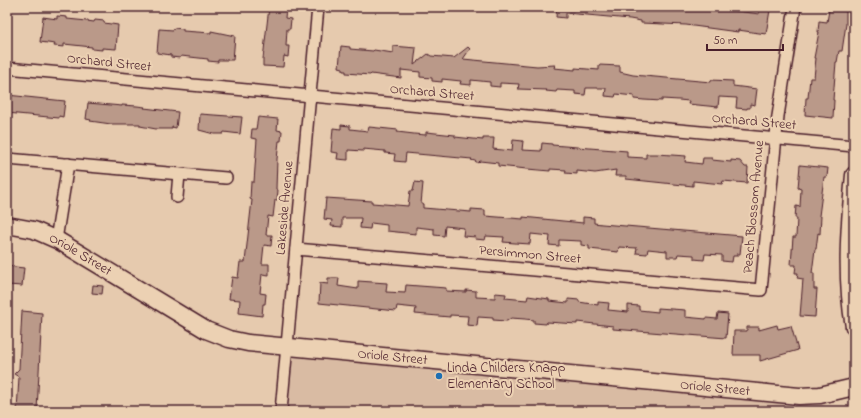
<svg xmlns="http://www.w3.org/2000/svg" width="861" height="418" font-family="'Indie Flower',sans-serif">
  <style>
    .built { fill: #d9bba3 }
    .building { fill: #ba9989; stroke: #4a1f2b }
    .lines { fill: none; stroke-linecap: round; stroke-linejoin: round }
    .street-casing { stroke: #4a1f2b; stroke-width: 14 }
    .secondary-casing { stroke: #4a1f2b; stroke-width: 19 }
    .street { stroke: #ecd1b3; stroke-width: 11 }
    .secondary { stroke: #ecd1b3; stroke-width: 16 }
    .poi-dot { fill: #1f6fb2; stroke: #ecd1b3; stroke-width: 1.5 }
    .labels { text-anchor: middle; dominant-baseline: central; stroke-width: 4; stroke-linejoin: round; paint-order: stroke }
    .street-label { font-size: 14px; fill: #4a1f2b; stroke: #ecd1b3 }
    .poi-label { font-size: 14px; fill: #4a1f2b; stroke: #ecd1b3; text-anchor: start }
  </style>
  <rect width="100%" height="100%" fill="#e6caae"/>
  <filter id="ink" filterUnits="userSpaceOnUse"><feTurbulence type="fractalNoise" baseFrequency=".025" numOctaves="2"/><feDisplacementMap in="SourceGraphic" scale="8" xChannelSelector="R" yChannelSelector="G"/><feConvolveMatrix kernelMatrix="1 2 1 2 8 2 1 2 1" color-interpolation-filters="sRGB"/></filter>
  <g filter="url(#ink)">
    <path class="built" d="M287 347 825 394 824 411H281Z"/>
    <g class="building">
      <path d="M269 7H286L285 18 291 19 290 29H287L286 46H289L288 57 284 56 283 67 263 66V59Z"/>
      <path d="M557 7H669L688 9V7H730V10L759 14V9L770 10 766 34 738 30V32L686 25 641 23V21L630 19 566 13V18L556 17Z"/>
      <path d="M829 10 846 11V24L842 51H839L837 62H836L833 100H834L833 118 805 115 806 98H808L810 78H814L816 58H814L819 32H818L819 21 827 22Z"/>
      <path d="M57 16 67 17V19L87 21 94 22 95 20 104 21V23L118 25 116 49 102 48V50L92 49V47L64 44V47L54 46 55 44 40 42 43 17 57 19Z"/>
      <path d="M174 28 183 29V31L211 33V31L235 36 233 60H218V62L208 61V59L181 56 180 58 171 57V55L157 53 159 29 173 30Z"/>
      <path d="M341 46 350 47V49L373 51 374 50 393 53V46L416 48 414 65 428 54 431 56 454 58 468 47 470 49 463 59 537 66 555 65 554 68 575 70V68L599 70V65L620 66V72L633 75 711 82V80L733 81V86L757 89 755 105 750 104V108H747V109L736 108 737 98 719 97 718 107 688 104 689 101 679 100 662 99V101L644 100 634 99V96L616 94 615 97 605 96 606 88H586L585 95 575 94V91L557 90 556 92 546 91 547 90 518 89 519 84 500 83V87L490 86V82L471 80V85L460 84 461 81 442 79V82L432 81V78L420 77V72L401 70V78L371 74 370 75 346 73V71H343V68L339 67Z"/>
      <path d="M7 95 65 101 63 117 59 116V118L7 113Z"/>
      <path d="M88 103 122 106V105L137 106 145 107 144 108 178 112 176 128 172 127V129H156L140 126V124H111L90 121 91 120 86 119Z"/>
      <path d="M200 114 242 117 240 134 224 132 223 134H214L199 130Z"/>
      <path d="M258 117 278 119 277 130 282 131 281 141H279L277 159 276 189 278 190 277 200H275L273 217 268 216 266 235H272L271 246 264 245 262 264H269V275L262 274 260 293 266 294 265 304H263L262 316 239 313 240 300 229 299 232 277 238 278 240 262H245L252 200 250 199 251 182H254L257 139 251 138 252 129H256Z"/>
      <path d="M341 125 350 126V129L368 131 369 127 398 130 397 132 414 134 426 135V132L455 135V137L483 140V138H494L493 149 512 151 513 140 523 141 522 150 541 151 542 143 552 144V145L627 151V157L646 158V154H657L686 156 685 162 702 164 703 158H712V160L731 162V160L740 161 745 167H748L747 183 723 181 722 184 693 181V186L626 179V176H615L616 170 595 173 577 171V174L565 173 566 170 550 169V171L527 169 498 166V163L480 161 478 163 475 161 471 160 472 159 406 153 405 162 394 161 395 154 385 153V151L363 149V151L348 150V160L337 159 338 153 331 152 333 128 341 129Z"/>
      <path d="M800 165 828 168 827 177H824L823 185 819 216H821L820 234 818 233 816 249H815L812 273H814V289H817L815 317 800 316 803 279 797 278 798 273H795L796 265H791L793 237H796L797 218H795L796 206 800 207 801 189 798 188Z"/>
      <path d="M415 182 423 183 421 204H423V208L471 212V209L485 210V216L523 219V217L583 223V217L594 218V223L602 224 742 236 740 254H737V256H733L732 262 722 261V255L705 254 704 260 694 259V255L678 254 677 257H667V251L648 249 647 254 636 253 637 248 619 247 618 252 589 249V246L581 245V241L559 240V246L549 245 550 236 531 234 530 244 515 243 503 242 504 237 486 236 485 240 475 239 476 237 463 236 464 228 445 226 444 236 434 235V229L416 227V234L387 231V225L371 223 370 229 360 228 361 218H342V227L331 226 332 220 324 219 326 198 372 201V203L408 206 410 191H413Z"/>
      <path d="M7 266 24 268 22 286 7 285Z"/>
      <path d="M328 278H339L338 286 358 289V281L387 283 386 292 405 293 406 285 446 288V291L466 292V290L476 291V297L495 298V293L506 294 505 298 527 300 528 296 549 299V301L568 303V299L579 300V302L598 305V302L609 303 608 310 628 312V305L639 306V310L658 312V308L685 310V317L706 319V318L717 319 718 313 728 314 726 338 613 329V326L577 322V324L547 322 546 324 534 323V320L525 319 511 318 507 321 493 320V318L478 317 477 326 467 325 468 316 450 315V317L415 314 416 308 397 306 396 311 319 303 320 283 328 284Z"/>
      <path d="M93 285 103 286 102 294 92 293Z"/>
      <path d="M22 311 42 313 37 411H17L19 377 14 374 19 369Z"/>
      <path d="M777 325 778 329 791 326 798 350 760 361V355H733L734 331H747V327H759V330Z"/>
    </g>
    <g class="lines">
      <defs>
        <g id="street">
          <path d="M7 68 854 146"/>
          <path d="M7 159 226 178"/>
          <path d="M177 197 179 174"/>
          <path d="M56 240 68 164"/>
          <path d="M296 249 761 290 778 116 795 7"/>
          <path d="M281 411 318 7"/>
        </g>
        <g id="secondary">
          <path d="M854 175C849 226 845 276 854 327"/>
          <path id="s1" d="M7 225 34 230 59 241 206 330 229 339 248 343 799 396 820 395 854 387"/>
        </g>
      </defs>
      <use href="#street" class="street-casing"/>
      <use href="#secondary" class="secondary-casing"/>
      <use href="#street" class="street"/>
      <use href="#secondary" class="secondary"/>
    </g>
  </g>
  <circle class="poi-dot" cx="439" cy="376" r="4"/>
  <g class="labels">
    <g class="street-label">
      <text transform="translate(109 63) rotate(6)">Orchard Street</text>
      <text transform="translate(432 93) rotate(5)">Orchard Street</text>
      <text transform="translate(754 122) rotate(5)">Orchard Street</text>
      <text transform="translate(754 207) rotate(-85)">Peach Blossom Avenue</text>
      <text transform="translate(285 208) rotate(-85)">Lakeside Avenue</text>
      <text stroke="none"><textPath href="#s1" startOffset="80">Oriole Street</textPath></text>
      <text transform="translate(530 255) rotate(5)">Persimmon Street</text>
      <text stroke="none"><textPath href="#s1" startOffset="416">Oriole Street</textPath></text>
      <text stroke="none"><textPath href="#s1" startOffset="740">Oriole Street</textPath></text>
    </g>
    <g class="poi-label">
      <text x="447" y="368">Linda Childers Knapp<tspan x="447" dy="16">Elementary School</tspan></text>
    </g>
  </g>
  <rect width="861" height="418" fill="none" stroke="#ecd1b3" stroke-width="24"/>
  <rect x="12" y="12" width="837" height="394" fill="none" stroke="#4a1f2b" stroke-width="1.5" filter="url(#ink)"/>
  <path d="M707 44v6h76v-6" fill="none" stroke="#4a1f2b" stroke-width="2"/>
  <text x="713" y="44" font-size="12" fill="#4a1f2b" stroke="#ecd1b3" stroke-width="3" paint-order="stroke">50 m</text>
</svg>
